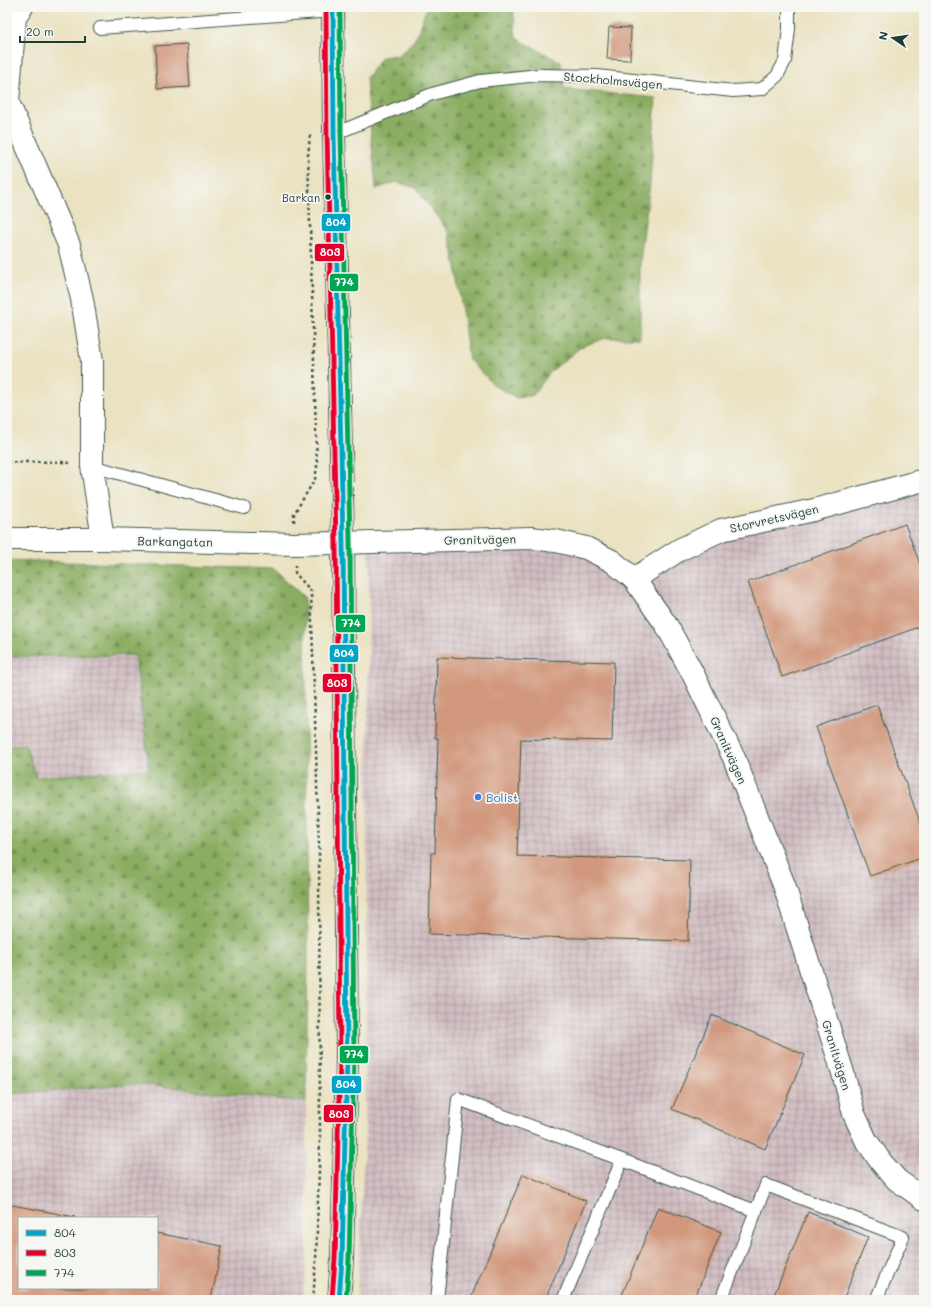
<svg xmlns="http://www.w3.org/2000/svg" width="931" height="1307" font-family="Mali,sans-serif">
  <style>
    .industrial { fill: url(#industrial-grid); fill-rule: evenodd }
    .forest { fill: url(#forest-firs); stroke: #55754b }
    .building { fill: #d1987d }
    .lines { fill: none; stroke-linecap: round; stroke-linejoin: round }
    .lane-casing { stroke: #3d5649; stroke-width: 14 }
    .street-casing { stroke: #3d5649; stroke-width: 24 }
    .secondary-casing { stroke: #3d5649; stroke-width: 24 }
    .path { stroke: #3d5649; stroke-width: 2.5; stroke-dasharray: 3 3; stroke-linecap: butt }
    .lane { stroke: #fff; stroke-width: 12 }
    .street { stroke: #fff; stroke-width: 22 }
    .secondary { stroke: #ffe4c6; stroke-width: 22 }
    .bus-1-casing { stroke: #f6f6f2; stroke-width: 8 }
    .bus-2-casing { stroke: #f6f6f2; stroke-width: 8 }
    .bus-3-casing { stroke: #f6f6f2; stroke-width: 8 }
    .bus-1 { stroke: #02a4c6; stroke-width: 5 }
    .bus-2 { stroke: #e4002b; stroke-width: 5 }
    .bus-3 { stroke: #00a651; stroke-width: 5 }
    .bus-dot { fill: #1f3d34; stroke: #f6f6f2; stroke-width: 1.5 }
    .shop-dot { fill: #3f7fe0; stroke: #f6f6f2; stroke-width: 1.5 }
    .labels { text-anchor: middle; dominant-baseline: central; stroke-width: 3.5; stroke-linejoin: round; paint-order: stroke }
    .bus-label { font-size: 11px; fill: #1f3d34; stroke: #f6f6f2; text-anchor: end }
    .street-label { font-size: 12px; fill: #1f3d34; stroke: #f6f6f2 }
    .shop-label { font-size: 12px; fill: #366cbe; stroke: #f6f6f2; text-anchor: start }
    .line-badge { stroke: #f6f6f2; stroke-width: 1.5 }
    .badge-label { font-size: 11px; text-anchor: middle; font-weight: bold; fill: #fff }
  </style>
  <defs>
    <pattern id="industrial-grid" width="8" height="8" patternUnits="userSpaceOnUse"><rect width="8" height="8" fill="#d2bec2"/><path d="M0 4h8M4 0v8" fill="none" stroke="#aa9c9e"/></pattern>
    <pattern id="forest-firs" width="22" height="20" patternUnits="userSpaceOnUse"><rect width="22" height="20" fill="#8bad62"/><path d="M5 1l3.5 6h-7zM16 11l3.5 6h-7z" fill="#718e52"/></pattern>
  </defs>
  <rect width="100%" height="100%" fill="#f6f6f2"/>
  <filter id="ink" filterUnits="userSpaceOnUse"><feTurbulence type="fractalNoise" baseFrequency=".025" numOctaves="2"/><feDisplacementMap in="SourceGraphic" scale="8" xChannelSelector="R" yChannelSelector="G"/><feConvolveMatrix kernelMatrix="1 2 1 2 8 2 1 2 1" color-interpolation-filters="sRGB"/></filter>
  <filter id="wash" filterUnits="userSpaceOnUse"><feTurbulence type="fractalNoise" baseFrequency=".012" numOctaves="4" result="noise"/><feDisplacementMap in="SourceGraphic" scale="16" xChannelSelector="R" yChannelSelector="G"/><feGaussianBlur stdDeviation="0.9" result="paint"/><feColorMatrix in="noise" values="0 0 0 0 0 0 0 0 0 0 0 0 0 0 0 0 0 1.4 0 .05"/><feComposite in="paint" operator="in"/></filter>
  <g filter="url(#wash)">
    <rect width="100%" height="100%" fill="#eae2c1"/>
    <g class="industrial">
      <path d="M924 480V1300H357L365 1135 369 542 556 541 634 579 679 550Z"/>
      <path d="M135 655 149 769 36 777 25 744 7 747V657Z"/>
      <path d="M139 1084 306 1102 307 1254 303 1300H7V1094ZM19 1218H157V1288H19Z"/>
    </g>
    <g class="forest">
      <path d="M427 7H513L516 38 561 62 564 89 656 98 650 183 640 261V338H605L581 347 551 371 533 395 517 398 495 386 469 360 456 267 449 233 416 188 396 182 376 189 366 78 382 57 399 55 415 39Z"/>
      <path d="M7 560 274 569 305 598 308 955 306 1102 139 1084 7 1094V747L25 744 36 777 149 769 135 655 7 657Z"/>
    </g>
    <g id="blocks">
      <g class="building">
        <path d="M609 27 631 28 630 60 607 59Z"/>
        <path d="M187 44 190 87 157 89 155 46Z"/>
        <path d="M905 524 924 575V625L782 677 748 582Z"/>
        <path d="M437 657 614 662 612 741 521 739 517 856 690 860 688 941 429 934 431 853H435L438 738H435Z"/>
        <path d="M877 705 924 833V857L870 876 816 727Z"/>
        <path d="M712 1015 805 1055 765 1149 672 1109Z"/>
        <path d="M523 1174 586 1201 545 1300H470Z"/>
        <path d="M7 1204 75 1217 19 1218V1288H157V1233L222 1246 211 1300H7Z"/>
        <path d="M658 1207 721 1232 694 1300H620Z"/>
        <path d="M808 1212 868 1237 843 1300H772Z"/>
      </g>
    </g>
  </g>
  <g filter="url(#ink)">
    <use href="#blocks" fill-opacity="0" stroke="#3d5649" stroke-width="1"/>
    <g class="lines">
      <defs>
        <g id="lane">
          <path d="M100 28 333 11"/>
          <path d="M334 134 432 94 480 81 539 75 597 76 733 91 762 89 777 76 785 61 789 29V7"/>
          <path d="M92 466 244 508"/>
          <path d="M622 1160 756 1211"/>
          <path d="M437 1300 458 1099 622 1160 563 1300"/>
          <path d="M721 1300 766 1185 903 1237 876 1300"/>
        </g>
        <g id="street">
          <path d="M22 7 15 17 8 102 69 245 82 299 92 361V466L103 539"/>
          <path d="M7 539H103L294 544 531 538 556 541 586 548 612 561 634 579 667 626 693 674 734 758 784 885 843 1073 854 1114 866 1140 881 1162 897 1180 924 1199"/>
          <path d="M634 579 679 550 721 530 814 510 924 480"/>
        </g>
        <path id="secondary" d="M333 7 334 134 343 542 347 1057 342 1259 339 1300"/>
      </defs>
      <use href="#lane" class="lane-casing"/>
      <use href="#street" class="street-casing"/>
      <use href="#secondary" class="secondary-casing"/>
      <g class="path">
        <path d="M7 462C28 463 49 460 70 463"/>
        <path d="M294 522V514L315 479 317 467 308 156 310 135"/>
        <path d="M295 565V573L311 591 319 847 320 1138 316 1261 313 1300"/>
      </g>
      <use href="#lane" class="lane"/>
      <use href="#street" class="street"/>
      <use href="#secondary" class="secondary"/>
      <defs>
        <path id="bus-1" d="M333 7 334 134 343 542 347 1057 342 1259 339 1300"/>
        <path id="bus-2" d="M326 7 327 134 336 542 340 1057 335 1259 332 1299"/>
        <path id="bus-3" d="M340 7 341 134 350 542 354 1057 349 1259 346 1300"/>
      </defs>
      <use href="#bus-1" class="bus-1-casing"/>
      <use href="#bus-2" class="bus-2-casing"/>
      <use href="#bus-3" class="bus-3-casing"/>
      <use href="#bus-1" class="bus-1"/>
      <use href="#bus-2" class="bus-2"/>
      <use href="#bus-3" class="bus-3"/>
    </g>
  </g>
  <circle class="bus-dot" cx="328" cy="197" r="3.5"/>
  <circle class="shop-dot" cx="478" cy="797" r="4"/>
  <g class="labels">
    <g class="bus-label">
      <text x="320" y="197">Barkan</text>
    </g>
    <g class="street-label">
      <text transform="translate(613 80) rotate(5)">Stockholmsvägen</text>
      <text transform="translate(774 518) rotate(-13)">Storvretsvägen</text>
      <text transform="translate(480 539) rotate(-1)">Granitvägen</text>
      <text transform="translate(175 541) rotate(1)">Barkangatan</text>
      <text transform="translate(729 750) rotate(66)">Granitvägen</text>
      <text transform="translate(837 1055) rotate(73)">Granitvägen</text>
    </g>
    <g class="shop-label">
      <text x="486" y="797">Bolist</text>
    </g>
  </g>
  <g class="line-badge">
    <rect x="321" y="213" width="30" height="19" rx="4" fill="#02a4c6"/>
    <rect x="314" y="243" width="31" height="19" rx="4" fill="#e4002b"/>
    <rect x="329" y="273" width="30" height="19" rx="4" fill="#00a651"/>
    <rect x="335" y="614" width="31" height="19" rx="4" fill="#00a651"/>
    <rect x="329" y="644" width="30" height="19" rx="4" fill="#02a4c6"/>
    <rect x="322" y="673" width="30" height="20" rx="4" fill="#e4002b"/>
    <rect x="339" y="1045" width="30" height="19" rx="4" fill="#00a651"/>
    <rect x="331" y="1075" width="31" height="19" rx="4" fill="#02a4c6"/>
    <rect x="323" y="1104" width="31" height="19" rx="4" fill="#e4002b"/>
  </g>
  <g class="badge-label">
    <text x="336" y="226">804</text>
    <text x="330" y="256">803</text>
    <text x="344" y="286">774</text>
    <text x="351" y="627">774</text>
    <text x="344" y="657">804</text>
    <text x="337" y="687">803</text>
    <text x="354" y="1058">774</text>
    <text x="346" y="1088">804</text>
    <text x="339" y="1118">803</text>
  </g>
  <rect width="931" height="1307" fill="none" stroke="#f6f6f2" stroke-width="24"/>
  <rect x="18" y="1217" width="140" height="72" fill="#f6f6f2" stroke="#a0aca6"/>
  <rect x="26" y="1230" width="20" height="6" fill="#02a4c6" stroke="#a0aca6"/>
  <text x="54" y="1237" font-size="12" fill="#1f3d34">804</text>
  <rect x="26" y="1250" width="20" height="6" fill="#e4002b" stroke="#a0aca6"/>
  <text x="54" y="1257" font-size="12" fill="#1f3d34">803</text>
  <rect x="26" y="1270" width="20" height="6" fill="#00a651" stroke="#a0aca6"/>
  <text x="54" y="1277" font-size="12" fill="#1f3d34">774</text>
  <g transform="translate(893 38) rotate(283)" stroke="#f6f6f2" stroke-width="3" paint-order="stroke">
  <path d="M0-3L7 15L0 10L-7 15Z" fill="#1f3d34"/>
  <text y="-6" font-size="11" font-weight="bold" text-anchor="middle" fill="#1f3d34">N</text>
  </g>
  <path d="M20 36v6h65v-6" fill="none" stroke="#1f3d34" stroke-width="2"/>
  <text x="26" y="36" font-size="12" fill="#1f3d34" stroke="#f6f6f2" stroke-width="3" paint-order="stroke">20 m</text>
</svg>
